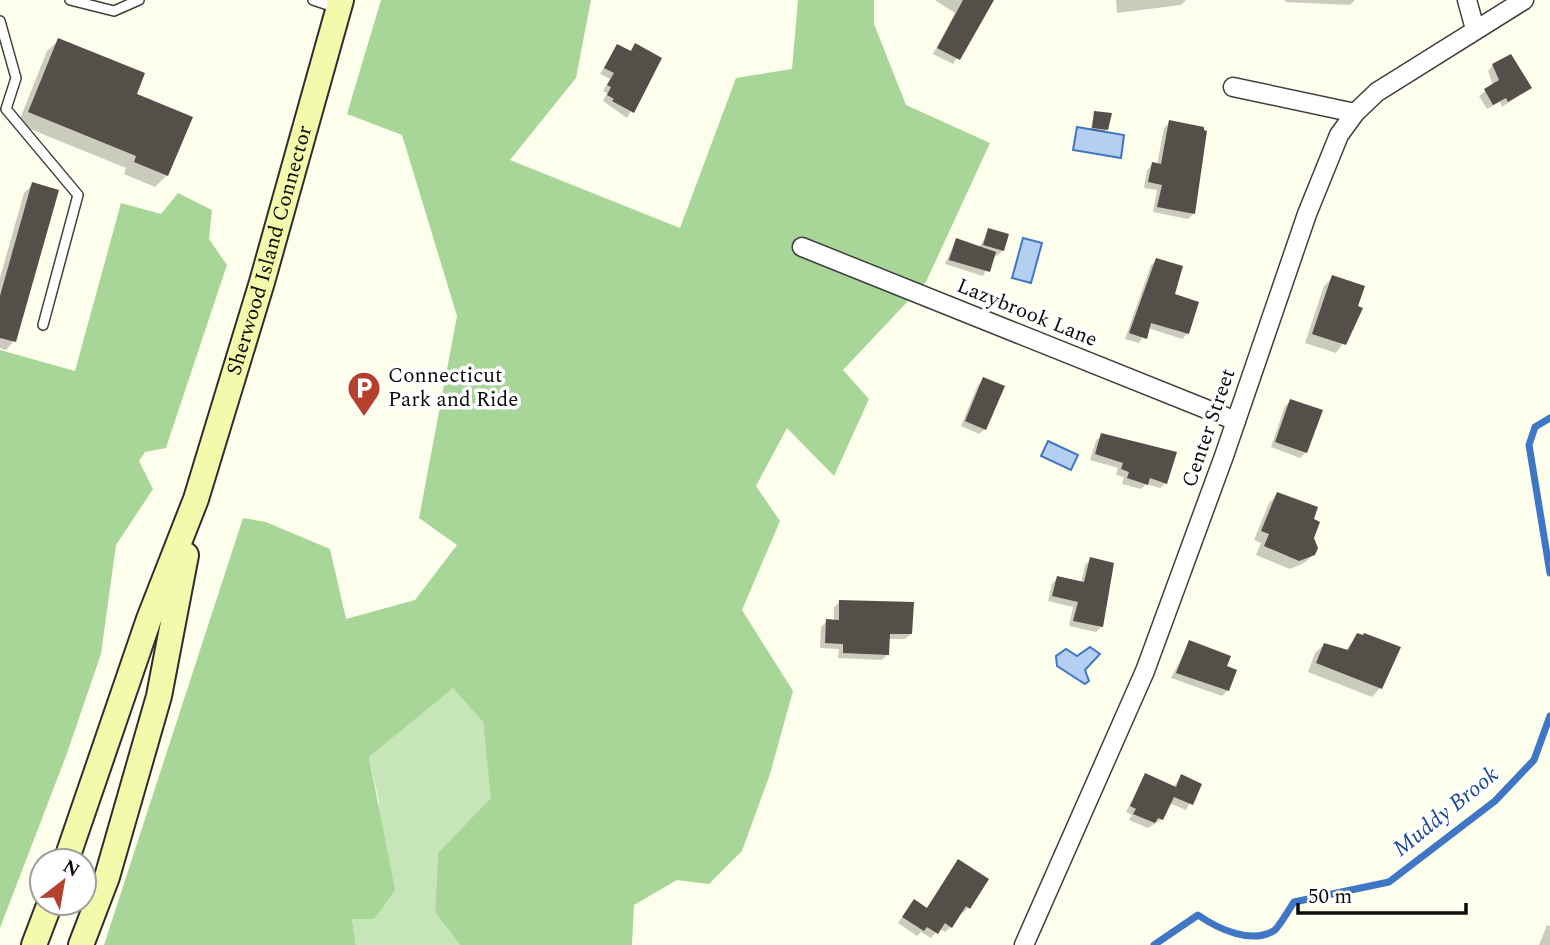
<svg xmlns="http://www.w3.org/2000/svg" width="1550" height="945" font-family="Spectral,serif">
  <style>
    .green { fill: #c7e6b8 }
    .forest { fill: #a8d699 }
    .water { fill: #b4cff2; stroke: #3f76c5; stroke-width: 2 }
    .shadow { fill: #0003 }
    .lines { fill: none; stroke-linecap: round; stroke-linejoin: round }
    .stream { stroke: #3f76c5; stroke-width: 7 }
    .building { fill: #545049 }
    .lane-casing { stroke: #3f3f3f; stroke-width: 12 }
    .street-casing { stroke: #3f3f3f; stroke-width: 21 }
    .secondary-casing { stroke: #2e2e2e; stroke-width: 28 }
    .lane { stroke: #fff; stroke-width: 9 }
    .street { stroke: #fff; stroke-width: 18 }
    .secondary { stroke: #f4faab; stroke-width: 24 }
    .labels { text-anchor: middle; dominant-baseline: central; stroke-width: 7; stroke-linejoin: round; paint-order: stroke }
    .street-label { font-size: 21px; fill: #0c0c0c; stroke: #fff }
    .poi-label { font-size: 21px; fill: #0c0c0c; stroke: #fff; text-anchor: start }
    .water-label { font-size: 23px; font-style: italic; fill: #1d4a96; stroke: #fff }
  </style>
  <rect width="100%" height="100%" fill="#fefeed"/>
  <path class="green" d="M453 687 483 722 492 798 438 853 435 911 460 945H356L352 919H374L379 802 369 757Z"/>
  <g class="forest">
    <path d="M381 0H591L576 78 510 160 680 228 736 78 792 69 798 0H874V24L906 105 990 143 926 282 843 370 869 399 834 476 787 428 756 486 780 521 742 610 793 691 770 774 742 851 709 884 677 880 634 905 632 945H460L435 912 438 853 491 798 483 722 453 688 369 757 395 890 374 919H352L356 945H104L243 518 266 522 330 549 346 619 415 600 457 545 419 518 457 316 402 135 347 114Z"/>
    <path d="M178 193 212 210 209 239 227 265 166 448 145 452 139 461 153 489 116 545 101 654 66 756 0 928V350L75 371 121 203 161 214Z"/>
  </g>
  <g class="water">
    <path d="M1077 127 1124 135 1121 158 1073 150Z"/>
    <path d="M1023 238 1042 243 1031 283 1012 278Z"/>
    <path d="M1048 441 1078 455 1071 470 1041 456Z"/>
    <path d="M1090 647 1100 654 1085 670 1089 681 1085 684 1057 666 1056 656 1066 649 1077 656Z"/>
  </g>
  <g class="shadow">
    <path d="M935 0H992L953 64 933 54 955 13Z"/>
    <path d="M1116 0H1186L1181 5 1117 13Z"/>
    <path d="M1285 0H1355L1350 5 1285 2Z"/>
    <path d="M59 40 135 95 167 175 155 187 124 174 126 168 18 124 47 51Z"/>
    <path d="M635 45 660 58 627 118 603 101 607 93 603 91 610 79 600 74 617 46 630 51Z"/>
    <path d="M1493 65 1530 88 1502 107 1500 102 1487 109 1479 96 1493 85 1488 71Z"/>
    <path d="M1095 113 1106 130 1104 132 1090 130Z"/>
    <path d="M1170 122 1194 213 1188 219 1153 212 1157 190 1144 188 1147 170 1153 164 1157 165 1164 128Z"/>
    <path d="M33 184 14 341 6 350 0 348V278L24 193Z"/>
    <path d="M989 230 1003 250 997 256 993 255 983 276 945 264 956 240 979 248Z"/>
    <path d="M1157 260 1188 333 1182 339 1148 328 1139 343 1125 339 1151 265Z"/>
    <path d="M1333 277 1355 307 1361 309 1354 328 1336 353 1305 343 1324 286Z"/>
    <path d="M984 379 985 429 979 434 961 426 978 385Z"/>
    <path d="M1291 401 1306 452 1300 458 1271 447 1285 406Z"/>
    <path d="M1102 435 1166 483 1160 488 1146 484 1141 489 1122 484 1124 477 1116 475 1118 468 1090 460 1096 441Z"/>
    <path d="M1278 494 1312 538 1314 554 1304 563 1290 569 1256 555 1261 543 1254 540 1269 503Z"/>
    <path d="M1091 559 1102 626 1096 632 1069 626 1073 607 1048 601 1052 584 1057 578 1081 583 1085 565Z"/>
    <path d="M840 602 911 634 905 639H888V654L882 660 838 658 839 649 820 648 821 627 827 621 834 622V607Z"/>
    <path d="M1357 635 1380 688 1372 697 1308 672 1315 653 1324 645 1345 651Z"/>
    <path d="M1190 642 1225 667 1228 690 1222 696 1171 678Z"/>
    <path d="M1145 775 1173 788 1181 776 1199 784 1186 810 1169 803 1162 819 1148 828 1129 820 1132 815 1126 812Z"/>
    <path d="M958 861 969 907 963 913 961 911 951 927 945 932 939 928 931 938 921 932 917 936 898 923 914 901 926 909Z"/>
    <path d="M1547 925 1550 926V945H1539Z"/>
  </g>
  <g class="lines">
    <g class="stream">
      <path d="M1550 418 1535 427 1529 445 1550 573"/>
      <path d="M1154 945 1198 915C1218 929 1252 945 1275 930 1282 922 1288 911 1294 902L1389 882 1495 801 1534 760 1550 716"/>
    </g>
  </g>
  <g class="building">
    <path d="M963 0H994L960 60 937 48Z"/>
    <path d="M58 38 145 73 137 94 193 117 168 176 134 162 136 156 28 112Z"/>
    <path d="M635 43 662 58 634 113 612 101 614 99 607 95 611 87 607 85 614 73 604 68 617 44 631 51Z"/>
    <path d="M1511 54 1532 88 1508 102 1506 98 1493 105 1484 89 1499 80 1492 64Z"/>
    <path d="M1094 111 1112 113 1108 130 1092 128Z"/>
    <path d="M1169 120 1204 127V130L1207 131 1195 214 1157 207 1162 185 1148 182 1152 162 1161 164Z"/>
    <path d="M32 182 59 190 16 342 0 338V296Z"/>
    <path d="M988 228 1009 234 1004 251 983 245Z"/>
    <path d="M956 238 996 252 990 272 949 260Z"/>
    <path d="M1156 258 1183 266 1175 294 1199 302 1189 334 1151 323 1147 339 1129 333Z"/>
    <path d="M1332 275 1365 286 1358 306 1363 308 1346 345 1312 334Z"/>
    <path d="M983 377 1005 386 986 430 965 421Z"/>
    <path d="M1290 399 1323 410 1307 453 1275 442Z"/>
    <path d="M1101 433 1177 452 1167 484 1150 478 1148 485 1127 478 1129 472 1121 469 1123 463 1095 454Z"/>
    <path d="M1277 492 1318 507 1314 519 1320 522 1314 538 1318 548 1315 555 1299 561 1264 546 1269 534 1261 531Z"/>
    <path d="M1090 557 1114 563 1103 627 1073 621 1078 602 1052 596 1057 576 1084 582Z"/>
    <path d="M839 600 914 602 912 634H890L889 655 843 653V644L825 643 826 619 839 620Z"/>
    <path d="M1357 633 1363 635 1364 633 1401 647 1382 689 1316 663 1324 643 1348 650Z"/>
    <path d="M1189 640 1231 656 1227 666 1237 670 1229 691 1176 673Z"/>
    <path d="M1145 773 1176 787 1181 774 1202 784 1193 805 1174 797 1163 820 1158 818 1155 823 1133 814 1136 809 1130 806Z"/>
    <path d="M958 859 989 879 970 909 966 906 952 928 945 923 938 934 927 927 924 931 902 917 914 899 927 908Z"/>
  </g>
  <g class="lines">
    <defs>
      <g id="lane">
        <path d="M70 0 114 11 139 0"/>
        <path d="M313 0 337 8"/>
        <path d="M0 21 16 78 6 109 78 195 43 325"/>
      </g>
      <g id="street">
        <path d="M1467 0 1475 29"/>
        <path d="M1233 87 1355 113"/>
        <path d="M802 247 1236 421"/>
        <path d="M1024 945 1145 671 1224 456 1307 214 1339 135 1355 113 1377 92 1524 0"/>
      </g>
      <g id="secondary">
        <path id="s1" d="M66 861 149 619 196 499 262 282 341 0"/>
        <path d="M34 945 50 903"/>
        <path d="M81 945 107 877 159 696 186 555"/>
      </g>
    </defs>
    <use href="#lane" class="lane-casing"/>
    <use href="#street" class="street-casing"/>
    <use href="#secondary" class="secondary-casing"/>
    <use href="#lane" class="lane"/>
    <use href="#street" class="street"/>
    <use href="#secondary" class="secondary"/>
  </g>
  <defs>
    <symbol id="parking-pin" viewBox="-11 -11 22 30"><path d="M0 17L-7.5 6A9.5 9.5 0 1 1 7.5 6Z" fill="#b4402d" stroke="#fff"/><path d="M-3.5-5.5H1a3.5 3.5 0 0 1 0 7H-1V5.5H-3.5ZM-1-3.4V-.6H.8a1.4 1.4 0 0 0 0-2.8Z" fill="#fff"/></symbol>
  </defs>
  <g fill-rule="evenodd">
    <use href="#parking-pin" x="345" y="369" width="38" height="52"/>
  </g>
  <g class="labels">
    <g class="street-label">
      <text stroke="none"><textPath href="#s1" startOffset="644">Sherwood Island Connector</textPath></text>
      <text transform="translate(1027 313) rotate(22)">Lazybrook Lane</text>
      <text transform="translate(1209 428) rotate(-71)">Center Street</text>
    </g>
    <g class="poi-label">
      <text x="388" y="376">Connecticut<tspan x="388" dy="24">Park and Ride</tspan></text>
    </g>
    <g class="water-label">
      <text transform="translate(1446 812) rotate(-39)">Muddy Brook</text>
    </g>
  </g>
  <g transform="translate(63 882) rotate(31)"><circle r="33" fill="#ffffff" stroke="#9e9e9e" stroke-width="2"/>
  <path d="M0-5L12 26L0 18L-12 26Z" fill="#b4402d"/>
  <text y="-10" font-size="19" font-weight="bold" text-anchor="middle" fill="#0c0c0c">N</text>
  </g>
  <path d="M1298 903v10h168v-10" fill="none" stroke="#0c0c0c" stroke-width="3.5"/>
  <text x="1308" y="903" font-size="21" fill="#0c0c0c" stroke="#ffffff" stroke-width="5" paint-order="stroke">50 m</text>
</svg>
